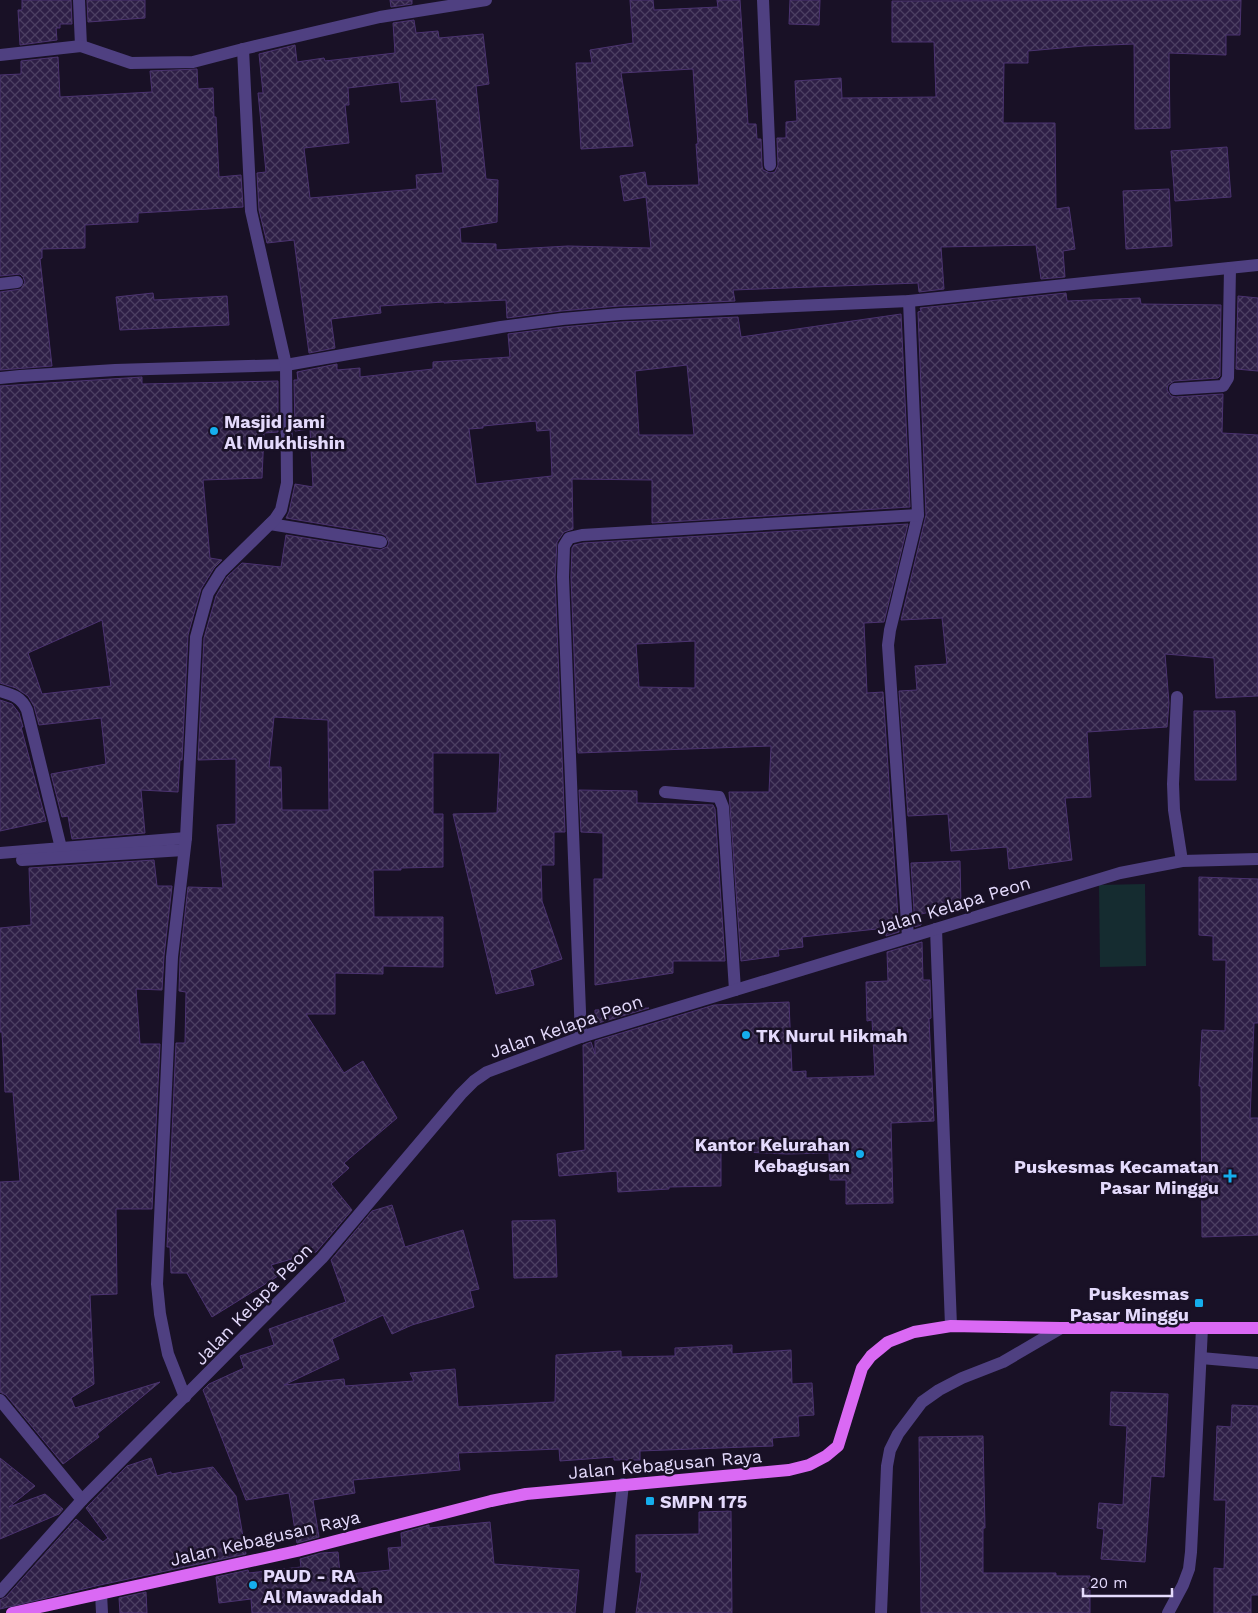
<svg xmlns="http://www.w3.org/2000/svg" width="1258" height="1613" font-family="'Work Sans',sans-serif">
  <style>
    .pitch { fill: #152c30 }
    .building { fill: url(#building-cross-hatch); stroke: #4b3370; fill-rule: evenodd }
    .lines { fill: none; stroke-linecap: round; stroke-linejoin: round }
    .minor { stroke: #4f4081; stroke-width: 12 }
    .major { stroke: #da69f4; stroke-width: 12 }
    .poi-dot { fill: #15aeed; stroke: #191126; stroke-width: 2 }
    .labels { text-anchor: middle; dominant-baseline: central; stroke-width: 5; stroke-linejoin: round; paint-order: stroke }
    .poi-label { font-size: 18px; font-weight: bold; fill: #e4dafc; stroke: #191126; text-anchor: start }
    .street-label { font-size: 18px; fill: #e4dafc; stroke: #191126 }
  </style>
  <defs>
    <pattern id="building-cross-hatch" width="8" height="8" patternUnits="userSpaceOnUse" patternTransform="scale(1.25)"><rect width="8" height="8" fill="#2e1f46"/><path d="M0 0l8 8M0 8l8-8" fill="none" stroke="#4c3f62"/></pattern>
  </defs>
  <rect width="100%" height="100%" fill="#191126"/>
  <path class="pitch" d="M1145 884 1146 966 1100 967 1099 885Z"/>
  <g class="building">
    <path d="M22 0H71L72 24H60V28H56L57 40 20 45 18 10H22Z"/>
    <path d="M87 0H145V18L88 22Z"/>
    <path d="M390 0H412V4L391 7Z"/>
    <path d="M630 0H653L654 10 718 7 717 0H740L748 124H756L757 139H761L762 166 763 170 770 173 775 172 778 165 777 138H786V122L797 121 795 81 841 78 842 98 936 97 934 42H892V1L1241 0 1240 35H1226V55L1169 53 1170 128 1135 129 1134 44 1084 46 1028 51V63H1004L1003 123H1055L1056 209 1069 207 1075 249 1063 251 1065 277 1041 279 1036 245 941 247 944 289 919 292 918 283 733 290 735 301 619 306 561 311 507 318 506 300 444 303V302L380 306 381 313 331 319 335 348 309 353 294 240 267 243 259 210 257 173 266 172 258 93H263L259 54 295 45 297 62 324 58 325 61 395 53 393 23 414 20 416 33 438 31 439 38 483 34 489 84 476 86 486 179 498 180 497 222 460 228 461 243 496 244V250L568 246 651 248 646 197 624 201 620 176 645 172 647 186 699 185 696 144H698L693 69 621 73 633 146 581 149 576 63H592L590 50 633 43ZM399 82 401 102 436 99 443 173 416 175 417 189 310 198 304 148 349 143 345 105H349L348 88Z"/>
    <path d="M790 0H820L819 25 789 24Z"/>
    <path d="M58 57 60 97 152 92 150 71 197 69 198 89 213 88 214 117H216L219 177 241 175 243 207 138 213V222L85 225V248L42 249V258L40 259 52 366 0 370V292L21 289 25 282 23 277 20 274 0 276V75L21 74V61Z"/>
    <path d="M1227 147 1231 197 1175 201 1171 151Z"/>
    <path d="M1169 189 1172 246 1126 249 1123 191Z"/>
    <path d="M153 293 154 300 227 296 229 325 120 330 116 297Z"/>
    <path d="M1066 293 1067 301 1140 298 1141 304 1221 305 1220 376 1218 378 1174 381 1168 385 1167 390 1171 396 1176 397 1223 394 1222 433 1258 435V696L1216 698 1214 658 1165 654 1169 703 1167 727 1087 732 1091 797 1065 798 1072 860 1009 869 1007 847 951 851 948 814 908 816 899 691 917 690 915 666 947 664 942 618 901 620 926 515 918 312 921 311 920 308Z"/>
    <path d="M1238 296 1258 298V371L1236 369Z"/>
    <path d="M901 314 910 507 652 523V480L572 479 573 529 564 532 557 542 555 577 565 832H554V865H541L542 901 562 959 530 970 534 985 496 994 453 814 497 813 500 753H433V814H443V867L401 868V870H373L374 917H443V967L383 966V974L335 973V1014H306L344 1073 363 1061 397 1118 344 1163 349 1168 331 1184 352 1210 316 1252 271 1265 278 1276 212 1317 187 1273H171L170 1247H167L176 1043H185L186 992 179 991 180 958 188 887 223 888 217 825 236 824V759L198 760 204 638 216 596 227 577 242 563 281 567 286 535 380 550 387 547 389 543 386 536 382 534 286 518 289 512 295 484 313 487 310 429 295 431 294 380H298L297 372 337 364V370L360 368V377L433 369V362L510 357 508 334 563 327 621 322 738 317 741 337ZM687 365 694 435H639L635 371ZM536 421 537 431 550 430 552 476 476 484 469 429 483 428V426ZM274 717 328 720 329 810H282L281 767H269Z"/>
    <path d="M142 377V384L278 381V432L264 433 262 478 203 480 210 558 222 560 214 568 201 589 188 635 182 760H180L178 792 141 790 145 833 72 839 68 816 62 817 51 774 106 764 101 718 39 725 34 706 28 696 16 688 0 683V386ZM102 620 111 686 42 694 28 653Z"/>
    <path d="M908 524 884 622 864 623 867 693 883 692 899 932 886 936V928L802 937 803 947 778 950 779 956 741 961 729 792H769L771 746 578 753 571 577 572 548 574 545 583 543ZM695 641V688L639 687 636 644Z"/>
    <path d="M0 700 12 704 19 713 23 727H21L46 821 0 831Z"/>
    <path d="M1194 711H1235L1236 780H1195Z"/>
    <path d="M579 790 637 791V803L713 805 715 809 725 961H673V973L595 985 594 879H603V833L581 832Z"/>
    <path d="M154 860 157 886H172L164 956 162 990 136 989 140 1044H160L152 1209H116L117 1294 90 1295 94 1384 71 1398 75 1408 160 1382 97 1434 99 1437 63 1464 6 1395 0 1392V1182L20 1181 13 1092H5L2 1032H0V928L31 925 29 868Z"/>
    <path d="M960 861 961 905 921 914V925L915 927 911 863Z"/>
    <path d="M1199 877 1258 879V1023H1254L1250 1118H1258V1235L1202 1237 1201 1086H1199L1202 1030 1225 1031 1226 960H1213V936L1199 935Z"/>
    <path d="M922 942 923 980H930L931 1018 929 1019 934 1121 891 1123 893 1203 846 1204V1180H830L829 1153 787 1154 721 1151V1186L669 1187V1189L618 1192 617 1171 559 1176 557 1154 585 1150 583 1045 591 1042 595 1054V1041L714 1005 789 1002 792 1072 806 1071V1078L875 1076 872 1020 867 1021 866 982 888 981 887 952Z"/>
    <path d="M649 1008 595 1024V1010Z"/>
    <path d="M392 1205 405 1247 463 1230 479 1289 470 1291 474 1307 412 1325 392 1334 383 1315 332 1339 339 1359 284 1385 344 1379 345 1386 414 1381 410 1373 455 1369 458 1407 555 1402 556 1355 621 1351V1357L675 1356V1348L732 1345V1354L791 1350 792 1384 812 1383 814 1415 798 1416 799 1436 772 1438 773 1446 640 1451V1460H614V1457L560 1461 559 1449 458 1453 460 1470 353 1480 355 1493 313 1500 319 1537 297 1543 289 1493 246 1500 203 1390 209 1384 244 1368 240 1356 274 1345 269 1329 346 1302 331 1260 372 1211Z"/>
    <path d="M555 1220 557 1277 514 1278 512 1221Z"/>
    <path d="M1111 1392 1168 1394 1164 1477 1151 1476 1145 1562 1101 1559 1104 1529 1097 1528 1099 1503 1123 1505 1127 1426 1110 1425Z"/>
    <path d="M1232 1405 1258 1406V1595H1251V1613H1214V1568L1224 1569 1226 1500H1214L1217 1426 1231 1427Z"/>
    <path d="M983 1436 985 1528H983V1573H1056V1576H1090V1613H921L919 1437Z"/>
    <path d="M0 1458 35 1486 9 1507 45 1494 63 1509 59 1514 0 1539Z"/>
    <path d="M151 1458 157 1476 171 1472V1474L213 1467 236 1496 246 1554 100 1585 0 1609V1600L6 1597 76 1519 103 1542 108 1538 86 1508 127 1466Z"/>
    <path d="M731 1511 732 1613H636L642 1572H636V1535L699 1534V1512Z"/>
    <path d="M490 1522 494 1564 579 1570 575 1613H252L251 1599 219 1603 216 1577 248 1570 249 1573 301 1567 300 1559 321 1553 338 1552 340 1575 390 1570 388 1548 402 1547 401 1533 429 1525V1528Z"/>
    <path d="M146 1592 147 1613H120L119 1598Z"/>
  </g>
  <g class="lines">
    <g class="minor">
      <path d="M79 0 81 46"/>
      <path d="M763 0 770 165"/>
      <path d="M0 55 81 46 131 63 193 62 243 49 380 17 486 0"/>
      <path d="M0 284 17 282"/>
      <path d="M0 378 20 376 115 370 286 365 501 327 562 319 620 314 909 301 1258 265"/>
      <path d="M1175 389 1223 386 1228 378 1230 268"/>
      <path d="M270 524 381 542"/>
      <path d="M0 691C13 695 21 697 27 710L61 848"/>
      <path d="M1177 697 1173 784 1174 810 1182 861"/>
      <path d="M665 792 719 797 723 807 735 990"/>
      <path d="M0 853 186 838"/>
      <path d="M22 860 184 850"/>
      <path d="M936 929 951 1326"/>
      <path d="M908 937 888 645 890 630 918 515 909 301"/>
      <path d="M581 1037 563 577 564 546 569 538 582 535 918 515"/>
      <path d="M1201 1358 1258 1363"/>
      <path d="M185 1397 168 1354 160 1314 157 1284 172 957 186 838 196 637 208 593 221 572 275 519 281 510 287 483 286 365 251 211 243 49"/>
      <path d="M0 1400 82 1500"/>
      <path d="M0 1592 82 1500 322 1258 461 1094 474 1081 487 1072 581 1037 1120 873 1182 861 1258 859"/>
      <path d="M101 1593 102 1613"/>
      <path d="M609 1613 623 1484"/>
      <path d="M881 1613 887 1466 890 1450 898 1434 922 1402 939 1390 962 1378 1003 1362 1061 1328"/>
      <path d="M1168 1613 1183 1585 1189 1569 1191 1552 1202 1328"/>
    </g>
    <path class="major" d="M12 1613 297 1551 491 1501 526 1494 789 1470 809 1465 826 1456 838 1446 862 1368 871 1356 888 1342 914 1332 951 1326 1061 1328H1258"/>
  </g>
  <g class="poi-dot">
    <circle cx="214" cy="431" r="5"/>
    <circle cx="746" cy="1035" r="5"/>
    <circle cx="860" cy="1154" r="5"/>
    <path d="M1227.5 1168.5h5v5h5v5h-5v5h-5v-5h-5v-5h5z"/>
    <rect x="1194" y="1298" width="10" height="10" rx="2.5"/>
    <rect x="645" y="1496" width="10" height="10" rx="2.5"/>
    <circle cx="253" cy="1585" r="5"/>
  </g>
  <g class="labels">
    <g class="poi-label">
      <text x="224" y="421">Masjid jami<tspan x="224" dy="21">Al Mukhlishin</tspan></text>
      <text x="756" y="1035">TK Nurul Hikmah</text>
      <text x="850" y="1144" text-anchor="end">Kantor Kelurahan<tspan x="850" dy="21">Kebagusan</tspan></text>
      <text x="1219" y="1166" text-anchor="end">Puskesmas Kecamatan<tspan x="1219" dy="21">Pasar Minggu</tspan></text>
      <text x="1189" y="1293" text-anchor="end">Puskesmas<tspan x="1189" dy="21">Pasar Minggu</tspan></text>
      <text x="660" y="1501">SMPN 175</text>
      <text x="263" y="1575">PAUD - RA<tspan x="263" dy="21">Al Mawaddah</tspan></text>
    </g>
    <g class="street-label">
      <text transform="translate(953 905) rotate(-17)">Jalan Kelapa Peon</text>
      <text transform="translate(566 1026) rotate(-19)">Jalan Kelapa Peon</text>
      <text transform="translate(253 1304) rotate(-46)">Jalan Kelapa Peon</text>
      <text transform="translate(665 1464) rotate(-5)">Jalan Kebagusan Raya</text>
      <text transform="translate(265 1538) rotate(-13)">Jalan Kebagusan Raya</text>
    </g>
  </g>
  <path d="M1083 1588v8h89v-8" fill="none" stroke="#e4dafc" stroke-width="2.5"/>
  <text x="1090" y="1588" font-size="15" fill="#e4dafc" stroke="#191126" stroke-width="4" paint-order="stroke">20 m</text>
</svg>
